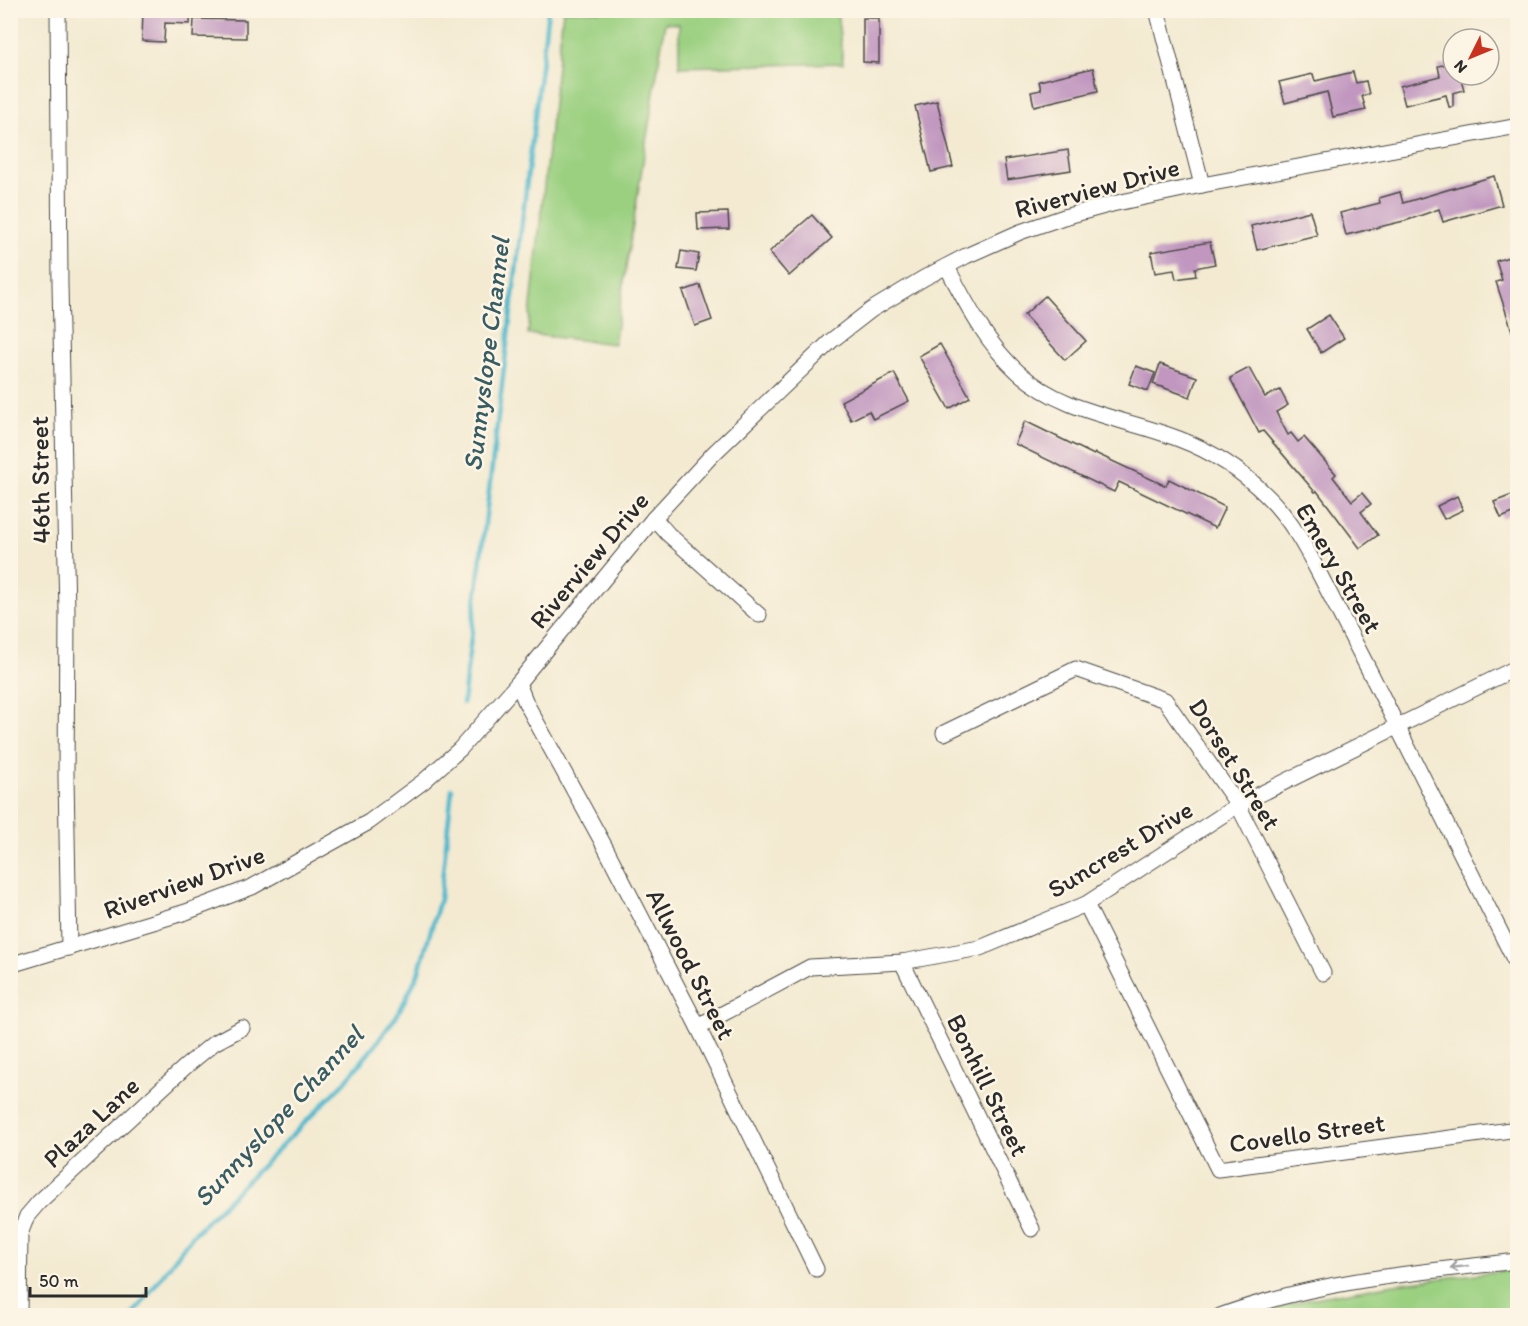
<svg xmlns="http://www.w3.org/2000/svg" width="1528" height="1326" font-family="Itim,sans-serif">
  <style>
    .green { fill: #9bd081; stroke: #637e56; stroke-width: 1.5 }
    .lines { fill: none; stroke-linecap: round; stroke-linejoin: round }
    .stream { stroke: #4fb8cc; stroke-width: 4.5 }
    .building { fill: #c197c0 }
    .minor-casing { stroke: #494844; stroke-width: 17 }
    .minor { stroke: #fff; stroke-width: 15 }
    .oneway { stroke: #a0a0a0 }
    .labels { text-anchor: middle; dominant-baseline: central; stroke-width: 5; stroke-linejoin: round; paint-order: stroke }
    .street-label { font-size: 26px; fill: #2b2b2b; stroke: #fcf5e5 }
    .water-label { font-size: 27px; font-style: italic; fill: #385c63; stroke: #fcf5e5 }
  </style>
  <rect width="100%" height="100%" fill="#fcf5e5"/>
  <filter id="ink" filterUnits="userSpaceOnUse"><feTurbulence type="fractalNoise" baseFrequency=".0167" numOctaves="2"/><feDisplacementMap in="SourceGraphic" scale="12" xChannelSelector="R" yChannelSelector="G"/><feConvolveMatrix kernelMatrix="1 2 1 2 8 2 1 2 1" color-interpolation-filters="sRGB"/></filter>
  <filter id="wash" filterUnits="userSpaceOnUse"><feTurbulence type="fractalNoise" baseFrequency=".008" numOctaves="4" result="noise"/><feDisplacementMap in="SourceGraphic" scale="24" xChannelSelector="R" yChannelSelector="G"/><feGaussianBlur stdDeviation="1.35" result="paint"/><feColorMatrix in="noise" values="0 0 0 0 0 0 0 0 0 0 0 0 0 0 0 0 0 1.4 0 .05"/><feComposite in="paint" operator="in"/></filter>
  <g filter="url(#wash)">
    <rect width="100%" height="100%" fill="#f3ead1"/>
    <g class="green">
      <path d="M563 11H837L843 63 679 67V24L665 23 614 344 528 334Z"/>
      <path d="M1517 1269V1315L1238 1316 1320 1297 1394 1284Z"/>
    </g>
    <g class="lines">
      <g class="stream">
        <path d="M463 703 548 10"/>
        <path d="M132 1316 192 1236 345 1082 376 1044 398 1014 418 974 440 899 452 789"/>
      </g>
    </g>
    <g id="blocks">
      <g class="building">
        <path d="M143 10H191L190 24 165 23 164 42 142 41Z"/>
        <path d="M863 18H879V63L863 62Z"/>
        <path d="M194 19 246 20V38L193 37Z"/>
        <path d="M1453 63V75H1460L1464 90 1453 93V107H1449L1446 95 1405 105 1400 86 1440 76 1438 66Z"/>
        <path d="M1093 68 1098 91 1034 106 1031 92 1041 90 1039 81Z"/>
        <path d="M1353 72 1356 83 1366 81 1369 94 1362 96 1366 110 1333 117 1327 92 1285 103 1279 82 1313 74 1315 81Z"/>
        <path d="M937 101 953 167 931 172 915 106Z"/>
        <path d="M1068 150 1071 170 1007 180 1004 160Z"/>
        <path d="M1494 176 1502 205 1443 222 1439 209 1408 220 1346 235 1340 213 1380 203 1379 198 1400 192 1403 203Z"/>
        <path d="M1310 211 1317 235 1257 250 1251 226Z"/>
        <path d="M728 212 729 229 698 230 697 213Z"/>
        <path d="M812 215 832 238 789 276 769 252Z"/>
        <path d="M1210 242 1215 264 1195 268 1196 276 1176 279 1174 270 1155 273 1151 252Z"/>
        <path d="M681 251 699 254 696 271 678 269Z"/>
        <path d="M1518 254V340H1515L1496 282 1502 280 1496 261Z"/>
        <path d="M700 285 712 320 695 326 683 291Z"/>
        <path d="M1045 296 1086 341 1065 360 1024 315Z"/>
        <path d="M1329 315 1344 338 1321 353 1307 329Z"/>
        <path d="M940 344 970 397 949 409 919 356Z"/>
        <path d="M1160 364 1197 377 1190 397 1153 384Z"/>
        <path d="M1136 366 1155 373 1148 391 1129 384Z"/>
        <path d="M1249 368 1265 397 1280 390 1288 405 1276 412 1288 435 1291 433 1298 442 1304 437 1336 474 1333 477 1352 501 1362 493 1371 504 1361 512 1378 535 1360 548 1317 491 1315 492 1263 431 1259 433 1230 378Z"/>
        <path d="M894 373 909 401 873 419 869 411 851 420 841 401Z"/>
        <path d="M1025 421 1094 455 1095 453 1166 486 1169 479 1225 507 1215 528 1119 482 1114 492 1015 444Z"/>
        <path d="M1512 495 1518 511 1501 518 1494 502Z"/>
        <path d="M1457 496 1463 510 1444 519 1437 506Z"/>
      </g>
    </g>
  </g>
  <g filter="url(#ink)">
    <use href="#blocks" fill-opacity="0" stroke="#494844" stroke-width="1.5"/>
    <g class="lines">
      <defs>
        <g id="minor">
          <path d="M58 10 60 284 67 612 66 776 69 948"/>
          <path d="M1157 10 1202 185"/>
          <path d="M947 267C967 305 986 343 1018 372 1065 414 1123 417 1179 439 1211 451 1241 470 1266 495 1290 518 1306 548 1321 577 1337 608 1353 639 1369 670 1418 769 1468 868 1518 967"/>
          <path d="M654 518 668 534 759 615"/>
          <path d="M518 683 526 703 605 847 698 1027 816 1269"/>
          <path d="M944 733 1076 669 1165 700 1238 805 1323 973"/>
          <path d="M1086 904 1218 1169 1518 1129"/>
          <path d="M902 962 1032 1229"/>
          <path d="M10 965 186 912 252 887 369 822 424 781 460 749 518 683 654 518 713 454 831 341 871 310 924 278 966 256 1020 232 1064 217 1112 204 1202 185 1518 126"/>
          <path d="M698 1027 810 967 902 962 980 948 1086 904 1238 805 1518 667"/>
          <path d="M19 1316 20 1234 27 1216 39 1202 185 1067 214 1043 242 1028"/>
          <path d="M1220 1316C1315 1281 1418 1272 1518 1261"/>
        </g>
      </defs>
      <use href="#minor" class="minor-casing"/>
      <use href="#minor" class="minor"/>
    </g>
    <defs><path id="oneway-shaft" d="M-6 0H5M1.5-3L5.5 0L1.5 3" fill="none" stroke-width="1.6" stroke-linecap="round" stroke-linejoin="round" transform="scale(1.5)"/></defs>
    <use class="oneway" href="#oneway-shaft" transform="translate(1459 1267) rotate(173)"/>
  </g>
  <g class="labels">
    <g class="street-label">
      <text transform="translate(1097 188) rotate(-15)">Riverview Drive</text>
      <text transform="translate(40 480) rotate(-91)">46th Street</text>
      <text transform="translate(589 560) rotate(-50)">Riverview Drive</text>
      <text transform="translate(1339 568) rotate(60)">Emery Street</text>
      <text transform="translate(1235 764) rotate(58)">Dorset Street</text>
      <text transform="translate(1120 849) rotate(-31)">Suncrest Drive</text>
      <text transform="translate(184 882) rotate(-20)">Riverview Drive</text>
      <text transform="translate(691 964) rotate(63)">Allwood Street</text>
      <text transform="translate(988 1085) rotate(64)">Bonhill Street</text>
      <text transform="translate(91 1122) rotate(-43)">Plaza Lane</text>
      <text transform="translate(1307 1133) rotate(-8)">Covello Street</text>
    </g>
    <g class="water-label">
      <text transform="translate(486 354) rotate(-83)">Sunnyslope Channel</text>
      <text transform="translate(278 1116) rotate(-47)">Sunnyslope Channel</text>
    </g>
  </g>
  <rect width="1528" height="1326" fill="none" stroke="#fcf5e5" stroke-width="36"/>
  <g transform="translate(1471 57) rotate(227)"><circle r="28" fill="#fcf5e5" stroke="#a8a49b" stroke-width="1.5"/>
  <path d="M0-4.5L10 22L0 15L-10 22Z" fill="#c8321e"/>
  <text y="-9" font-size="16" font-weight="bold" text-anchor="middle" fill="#2b2b2b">N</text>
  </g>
  <path d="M30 1287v9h116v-9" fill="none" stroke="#2b2b2b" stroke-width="3"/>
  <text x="39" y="1287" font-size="18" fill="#2b2b2b" stroke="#fcf5e5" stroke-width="4.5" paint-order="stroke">50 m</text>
</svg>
